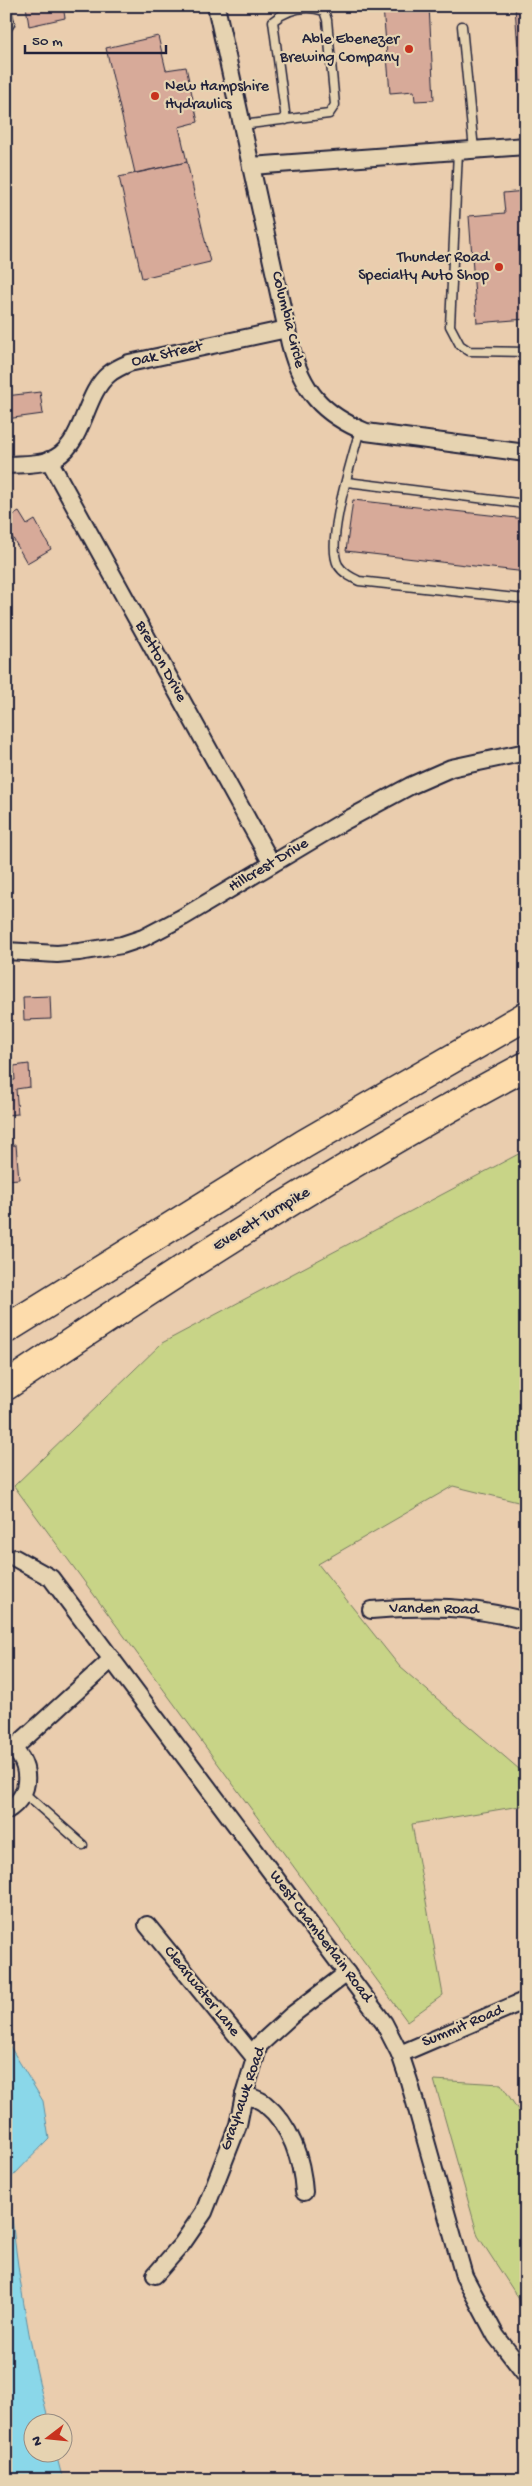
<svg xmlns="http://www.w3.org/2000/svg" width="532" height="2486" font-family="'Gochi Hand',sans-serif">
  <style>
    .green { fill: #c8d487; stroke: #757b61 }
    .water { fill: #8ad7e9; stroke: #608fa3 }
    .building { fill: #d7aa99; stroke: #22223b }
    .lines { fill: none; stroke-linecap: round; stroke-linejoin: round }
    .lane-casing { stroke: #22223b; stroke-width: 11 }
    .street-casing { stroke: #22223b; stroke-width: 20 }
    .highway-casing { stroke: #22223b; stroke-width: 31 }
    .lane { stroke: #e6d3b1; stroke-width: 8 }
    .street { stroke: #e6d3b1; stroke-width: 16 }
    .highway { stroke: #fddcac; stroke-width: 28 }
    .poi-dot { fill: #c8321e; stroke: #e6d3b1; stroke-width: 2 }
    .labels { text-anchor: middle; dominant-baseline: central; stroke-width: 4.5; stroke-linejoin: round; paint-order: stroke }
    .poi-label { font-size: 16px; fill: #22223b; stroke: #e6d3b1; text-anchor: end }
    .street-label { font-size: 16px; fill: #22223b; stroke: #e6d3b1 }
  </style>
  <rect width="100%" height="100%" fill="#eacdae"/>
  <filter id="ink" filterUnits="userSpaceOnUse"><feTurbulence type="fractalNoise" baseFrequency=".02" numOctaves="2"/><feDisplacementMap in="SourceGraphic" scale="10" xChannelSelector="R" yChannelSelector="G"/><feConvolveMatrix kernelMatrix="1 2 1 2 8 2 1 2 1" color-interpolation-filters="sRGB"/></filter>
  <g filter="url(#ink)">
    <g class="green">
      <path d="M526 1150V1504L453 1486 318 1564 400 1667 526 1775V1805L412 1824 443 1995 407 2021 14 1486 162 1343Z"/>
      <path d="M434 2080 501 2084 526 2122V2310L478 2236Z"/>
    </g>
    <path class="water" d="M6 2040 43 2101 49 2139 8 2181C16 2263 28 2343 49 2423L32 2424V2454H56L61 2473 67 2480H6Z"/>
    <g class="building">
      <path d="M26 6H63L65 18 29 26Z"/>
      <path d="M429 6 434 100 415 101 414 91 390 93 383 7Z"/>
      <path d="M515 6H526V81H520Z"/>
      <path d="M158 36 166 70 186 67 198 122 179 127 187 162 135 173 106 48Z"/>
      <path d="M187 162 210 262 142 278 119 177Z"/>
      <path d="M526 191V319L477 323 469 216 505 213 503 193Z"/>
      <path d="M40 392 43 414 6 419V396Z"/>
      <path d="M353 500 526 519V572L346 551Z"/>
      <path d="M19 512 27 525 35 520 51 549 27 563 6 526V519Z"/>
      <path d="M50 996 51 1019 24 1020 23 997Z"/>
      <path d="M29 1064 30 1087 16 1089 18 1114 6 1115V1081L15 1080 14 1066Z"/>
      <path d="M16 1145 19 1179 6 1180V1146Z"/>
    </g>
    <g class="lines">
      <defs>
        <g id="lane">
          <path d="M462 26 474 150"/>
          <path d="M6 30 10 24 6 6"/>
          <path d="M242 125 329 114 335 105 327 20 324 11C306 5 288 9 273 21L286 120"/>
          <path d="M458 151 450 326 460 345 469 351 526 352"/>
          <path d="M360 429C353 457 325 541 338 565 343 573 351 577 359 581L526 599"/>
          <path d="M347 482 526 504"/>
          <path d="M24 1793 83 1845"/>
        </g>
        <g id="street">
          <path d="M216 6 290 344C302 391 322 414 366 432L526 453"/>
          <path d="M251 166 526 146"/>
          <path d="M49 460 272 864"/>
          <path d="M6 465C20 464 35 465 48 461 85 449 82 396 109 374 115 369 122 366 129 363L287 329"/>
          <path d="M6 951 57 954 79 952 122 945 143 938 183 917 341 823 410 786 451 768 526 752"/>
          <path d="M15 1558 51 1578 384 2023 400 2054 409 2081 464 2276 496 2336 526 2375"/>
          <path d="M371 1610C430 1606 468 1605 526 1621"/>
          <path d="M6 1743C32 1760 34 1795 6 1811"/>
          <path d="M14 1748 112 1659"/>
          <path d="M147 1925 255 2058"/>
          <path d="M400 2054 526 2000"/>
          <path d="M244 2095C250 2097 260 2099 265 2104 291 2125 302 2160 304 2192"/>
          <path d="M155 2275 182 2244 204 2212 238 2125 244 2095 259 2045 292 2015 347 1973"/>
        </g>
        <g id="highway">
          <path d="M6 1329 304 1144 526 1016"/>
          <path d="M6 1386C175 1272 346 1162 526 1066"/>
        </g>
      </defs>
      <use href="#lane" class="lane-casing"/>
      <use href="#street" class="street-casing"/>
      <use href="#highway" class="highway-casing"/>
      <use href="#lane" class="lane"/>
      <use href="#street" class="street"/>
      <use href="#highway" class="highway"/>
    </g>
  </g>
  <g class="poi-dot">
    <circle cx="409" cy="49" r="5"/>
    <circle cx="155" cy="96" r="5"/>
    <circle cx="499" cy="267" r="5"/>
  </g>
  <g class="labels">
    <g class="poi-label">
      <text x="399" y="40">Able Ebenezer<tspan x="399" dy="18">Brewing Company</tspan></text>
      <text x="165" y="87" text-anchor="start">New Hampshire<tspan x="165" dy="18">Hydraulics</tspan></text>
      <text x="489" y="258">Thunder Road<tspan x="489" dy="18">Specialty Auto Shop</tspan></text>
    </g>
    <g class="street-label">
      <text transform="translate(287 320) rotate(76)">Columbia Circle</text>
      <text transform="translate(167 355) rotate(-13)">Oak Street</text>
      <text transform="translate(160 662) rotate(61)">Bretton Drive</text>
      <text transform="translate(269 866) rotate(-31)">Hillcrest Drive</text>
      <text transform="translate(262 1220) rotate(-31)">Everett Turnpike</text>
      <text transform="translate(434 1610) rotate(1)">Vanden Road</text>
      <text transform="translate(320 1937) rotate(53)">West Chamberlain Road</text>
      <text transform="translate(201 1992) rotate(51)">Clearwater Lane</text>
      <text transform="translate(463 2027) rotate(-23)">Summit Road</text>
      <text transform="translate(244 2099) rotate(-71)">Grayhawk Road</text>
    </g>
  </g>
  <rect width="532" height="2486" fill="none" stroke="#e6d3b1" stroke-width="25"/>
  <rect x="12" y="12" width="507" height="2461" fill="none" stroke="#22223b" stroke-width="2" filter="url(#ink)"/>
  <g transform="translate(48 2438) rotate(254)"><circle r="24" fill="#e6d3b1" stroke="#988c82"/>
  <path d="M0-4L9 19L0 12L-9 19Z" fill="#c8321e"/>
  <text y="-8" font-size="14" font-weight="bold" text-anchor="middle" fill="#22223b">N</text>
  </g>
  <path d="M25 45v8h141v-8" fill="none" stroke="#22223b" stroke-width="2.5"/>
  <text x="32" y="45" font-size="15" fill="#22223b" stroke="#e6d3b1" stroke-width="4" paint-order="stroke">50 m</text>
</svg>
